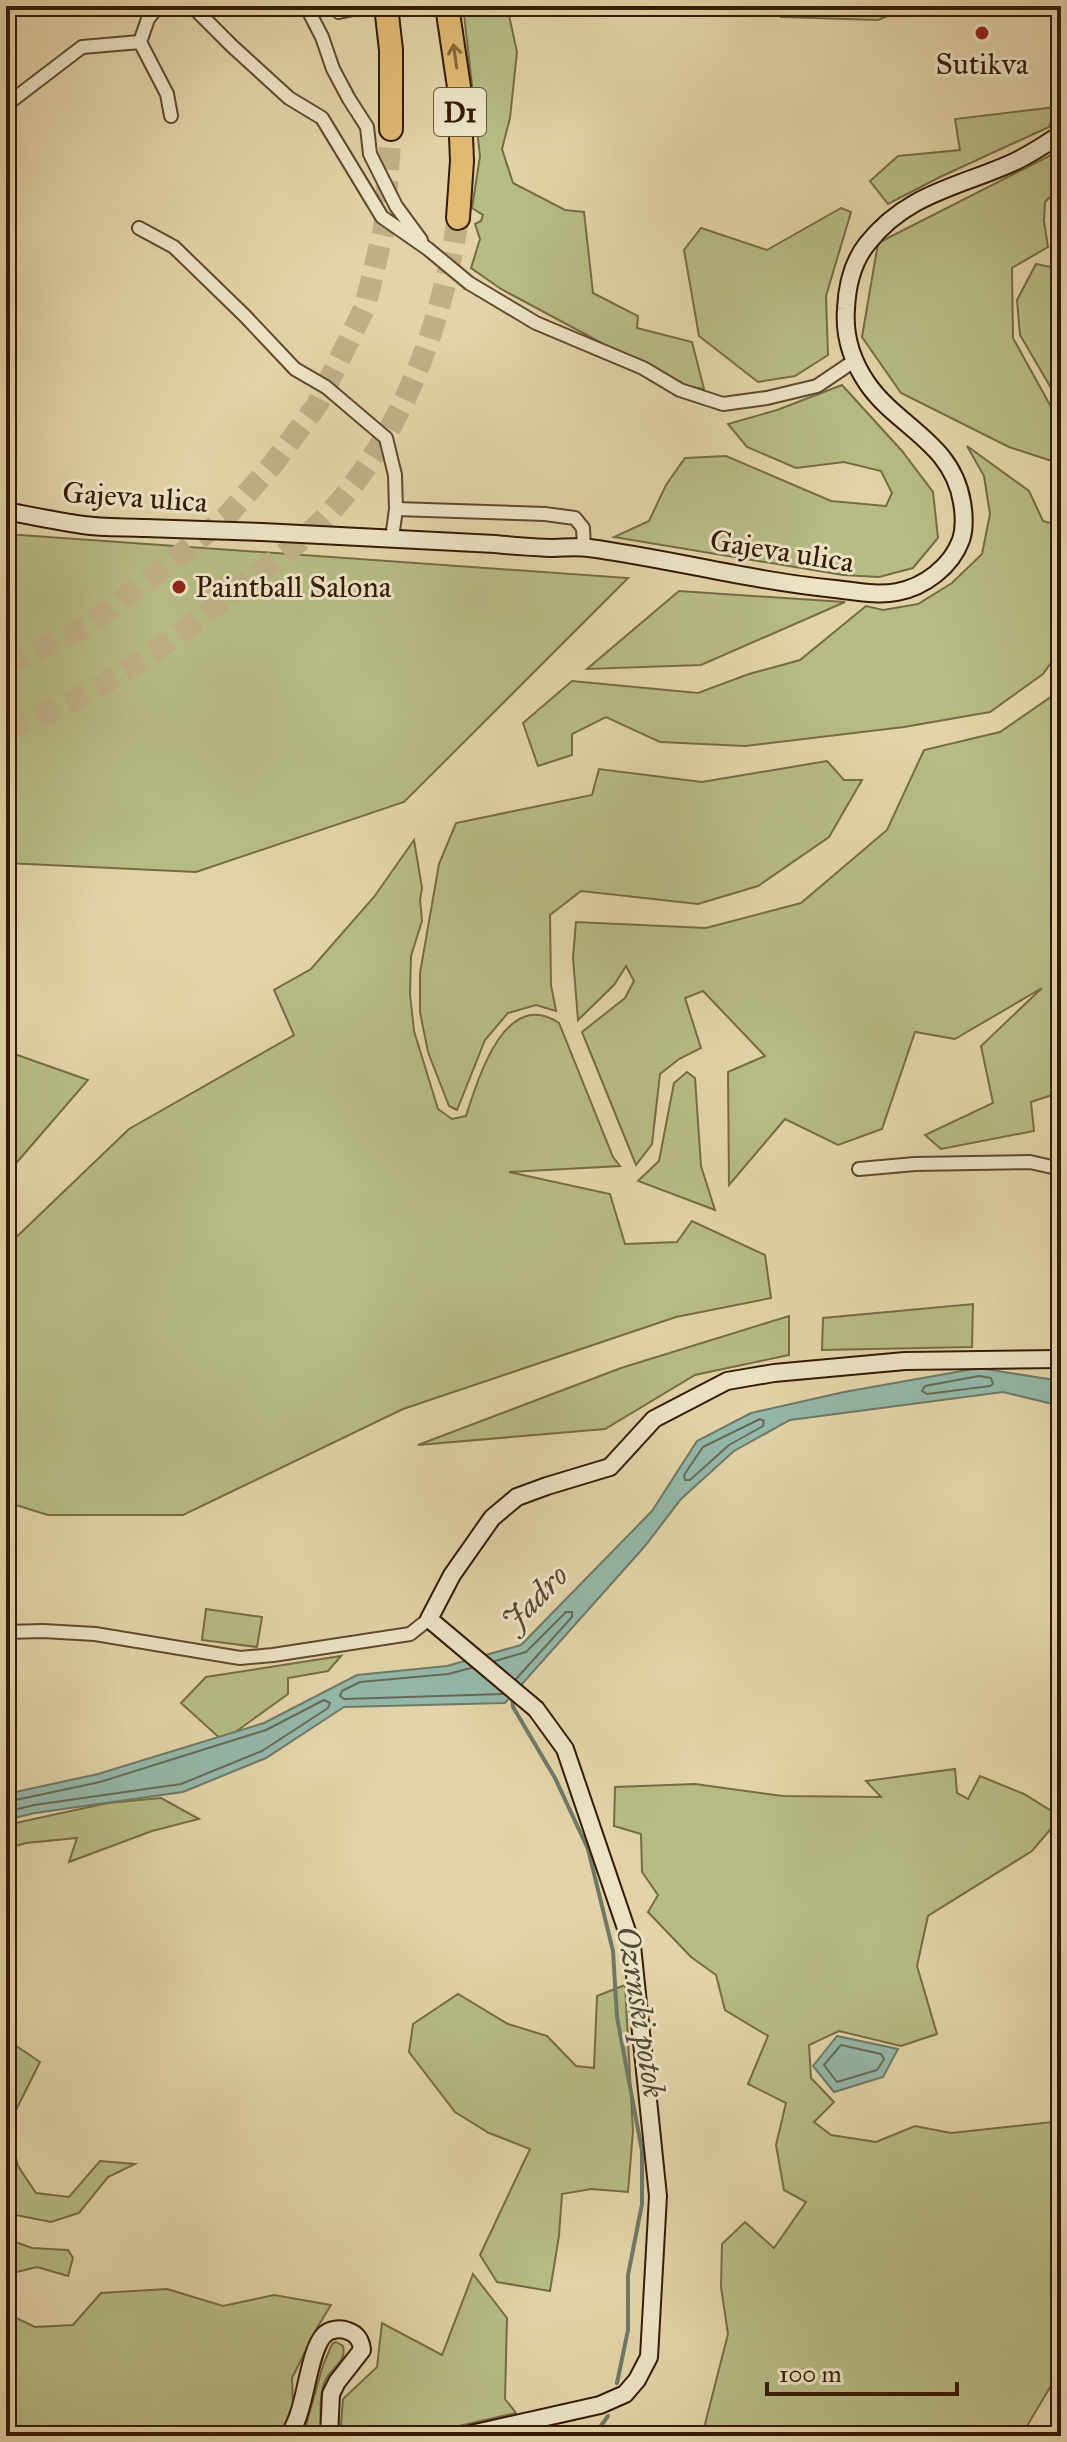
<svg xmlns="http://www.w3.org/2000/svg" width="1067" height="2442" font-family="'IM FELL Great Primer',serif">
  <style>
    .green { fill: #b7bc85; stroke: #766c44; stroke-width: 2 }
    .water { fill: #95b8aa; stroke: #6f7967; stroke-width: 2 }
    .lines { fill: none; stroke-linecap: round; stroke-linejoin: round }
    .shore { stroke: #656a56; stroke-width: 2 }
    .stream { stroke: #6f7967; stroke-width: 4 }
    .highway-tunnel { stroke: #bfaf87; stroke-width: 22; stroke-dasharray: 22 11; stroke-linecap: butt }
    .street-casing { stroke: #60492c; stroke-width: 16 }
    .secondary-casing { stroke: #351b03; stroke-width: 20 }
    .highway-casing { stroke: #351b03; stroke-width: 26 }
    .street { stroke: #ece3c6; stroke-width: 12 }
    .secondary { stroke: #ece3c6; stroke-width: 16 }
    .highway { stroke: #e1ba74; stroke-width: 22 }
    .oneway { stroke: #8b6a3c }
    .poi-dot { fill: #8f2418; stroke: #ece3c6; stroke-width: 3 }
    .labels { text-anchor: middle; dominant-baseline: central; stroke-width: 6; stroke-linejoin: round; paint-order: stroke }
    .shield { fill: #ece3c6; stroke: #6c573e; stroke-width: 2 }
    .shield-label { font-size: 28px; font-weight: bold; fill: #351b03 }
    .poi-label { font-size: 30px; fill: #351b03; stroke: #ece3c6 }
    .street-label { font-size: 30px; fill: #351b03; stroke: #ece3c6 }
    .water-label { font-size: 32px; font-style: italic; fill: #524a35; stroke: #ece3c6 }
  </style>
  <rect width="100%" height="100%" fill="#e2d4a8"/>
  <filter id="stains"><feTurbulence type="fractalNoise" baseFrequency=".0025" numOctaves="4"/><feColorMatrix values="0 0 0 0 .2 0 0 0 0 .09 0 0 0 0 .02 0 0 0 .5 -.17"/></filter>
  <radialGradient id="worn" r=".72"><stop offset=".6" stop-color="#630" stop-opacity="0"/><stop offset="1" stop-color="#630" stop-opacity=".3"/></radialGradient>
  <g class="green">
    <path d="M463 6H507L517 52 510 118 502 149 513 183 565 210 584 212 593 293 638 316 637 328 692 342 704 389 680 385 501 289 471 268 480 239 475 224 481 221 483 215 472 208 480 156Z"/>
    <path d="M782 6H913L878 20 781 17Z"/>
    <path d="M1056 107 1049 127 940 177 888 204 870 181 898 156 960 150 955 119Z"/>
    <path d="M1061 150V186L1045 202 1044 221 1048 247 1012 268 1013 338 1061 425V464L1009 447 901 393 862 337 878 243Z"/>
    <path d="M841 208 851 212 826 296 828 355 795 376 758 382 699 336 684 250 701 228 767 250Z"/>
    <path d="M1036 264 1061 269V405L1020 335 1017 300Z"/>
    <path d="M842 385 902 451 933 492 938 538 913 568 879 577 843 575 614 537 649 521 666 485 685 458 726 456 831 501 886 506 892 493 881 471 844 462 796 468 747 447 728 424 777 410Z"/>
    <path d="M967 446 1029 491 1043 521 1061 526V649L1043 674 990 712 904 727 745 746 660 742 606 717 572 734V755L538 766 523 723 572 681 698 693 749 674 800 660 866 606 883 610 918 604 952 583 982 554 990 514 984 476Z"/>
    <path d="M6 534 628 578 404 802 196 872 6 863Z"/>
    <path d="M679 591 845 602 701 665 587 669Z"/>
    <path d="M1061 690V1092L1031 1102 1034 1131 941 1149 925 1135 993 1103 981 1046 1042 988 955 1039 915 1032 882 1129 838 1145 785 1119 729 1185 728 1072 765 1056 703 991 685 998 701 1048 679 1059 660 1074 652 1144 636 1165 582 1032 625 998 634 981 626 966 614 985 578 1020 573 958 576 922 706 928 801 903 887 830 924 750 1000 732Z"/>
    <path d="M827 761 844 780H862L829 837 758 886 698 904 581 891 550 915 551 985 556 1011 536 1005 508 1013 485 1040 457 1110 449 1106 428 1052 420 1012V973L439 864 456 823 592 795 599 769 702 782Z"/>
    <path d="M414 840 422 888 420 900 422 921 411 956 410 994 414 1031 438 1109 452 1119 466 1116C478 1079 505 987 559 1023L613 1157 620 1166 509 1172 610 1194 625 1244 677 1242 692 1221 765 1255 771 1298 676 1317 403 1409 183 1515H48L6 1502V1247L129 1129 294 1035 274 990 311 969 374 897Z"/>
    <path d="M6 1051 88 1080 6 1175Z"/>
    <path d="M687 1072 695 1078 701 1166 715 1210 638 1181 659 1161 674 1083Z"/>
    <path d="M973 1304 972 1347 822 1350 823 1318Z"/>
    <path d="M789 1316V1355L695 1375 605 1429 418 1445 621 1368Z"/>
    <path d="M206 1609 262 1617 257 1647 202 1640Z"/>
    <path d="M341 1656 328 1671 288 1678V1694L223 1741 181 1703 206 1677Z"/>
    <path d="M955 1769 957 1793 968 1799 980 1776 1024 1794 1061 1817 1032 1851 928 1916 917 1966 937 2034 901 2046 839 2031 809 2045 811 2078 834 2102 814 2122 831 2135 876 2142 915 2126 951 2133 1061 2121V2369L1021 2436H702L728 2334 721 2287 722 2244 745 2222 774 2248 806 2202 784 2190 776 2145 786 2103 748 2084 768 2036 725 2010 716 1975 691 1957 648 1912 658 1895 642 1872 641 1834 614 1826 615 1787 695 1784 783 1796 881 1797 866 1781Z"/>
    <path d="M161 1798 199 1819 152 1831 69 1862 77 1838 26 1843 6 1849V1825L108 1803Z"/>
    <path d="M625 1985 633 2131 628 2192 591 2189 562 2194 559 2236 550 2291 497 2282 480 2255 530 2149 489 2133 455 2112 409 2052 413 2024 458 1994 508 2024 547 2036 576 2066 594 2068 597 1996Z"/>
    <path d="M6 2039 40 2062 8 2126 18 2166 36 2193 69 2197 100 2161 135 2164 108 2177 79 2213 51 2222 16 2215 6 2221Z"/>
    <path d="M6 2236 7 2239 32 2248 68 2250 73 2258 68 2276 37 2267 13 2273 6 2266Z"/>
    <path d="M473 2274 507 2318 505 2399 516 2413 455 2427 443 2436H340L343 2399 377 2367 382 2323 442 2355Z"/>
    <path d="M167 2289 223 2306 274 2295 331 2305 317 2328 292 2378 293 2404 281 2436H6V2313L35 2327 73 2325 101 2293Z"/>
    <path d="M336 2342 343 2346C347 2361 333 2367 326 2379 318 2395 321 2418 321 2436H303L323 2365 332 2344Z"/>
  </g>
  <g class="water">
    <path d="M979 1368 1061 1381V1406L1003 1392 790 1420 734 1451 681 1499 645 1546 505 1703 344 1707 266 1758 183 1792 35 1813 6 1820V1794L98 1774 264 1723 357 1675 447 1666 521 1645 652 1511 697 1441 751 1413 844 1392Z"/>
    <path d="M837 2036 898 2049 883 2077 834 2092 813 2066Z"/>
  </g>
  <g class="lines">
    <g class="shore">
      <path d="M979 1376 991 1378 993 1384 990 1386 927 1394 922 1391 925 1386Z"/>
      <path d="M760 1419 764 1421 763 1426 729 1445 690 1480H685L684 1475 703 1447Z"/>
      <path d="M495 1661 526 1652 566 1612H572V1617L516 1679"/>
      <path d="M471 1668 448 1674 360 1682 342 1691 340 1696 344 1699 503 1694"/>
      <path d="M6 1802 100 1782 266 1730 324 1700 330 1703 328 1708 262 1751 181 1784 34 1805 6 1812"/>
      <path d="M841 2045 881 2054 884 2059 877 2070 837 2082 824 2065Z"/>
    </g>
    <g class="stream">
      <path d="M512 1696 513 1707 555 1778 588 1849 613 1951 617 2017 642 2151V2204L628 2275V2330L617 2383"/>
      <path d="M590 2436 598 2430 608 2416"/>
    </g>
    <g class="highway-tunnel">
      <path d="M6 665 86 627 159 572 227 516 273 464 317 405 365 307 384 228 391 129"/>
      <path d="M6 729C38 716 70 703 100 686 144 661 185 630 225 599 256 575 296 547 324 519 401 438 442 326 458 218"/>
    </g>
    <defs>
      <g id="street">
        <path d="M192 6 232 46 289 98 322 118 382 217 428 249 469 283 536 323 643 368 680 390 723 404 767 398 817 386 854 361"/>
        <path d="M306 6 322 37 333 69 349 99 367 127 370 154 396 206 421 240"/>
        <path d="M336 6 339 12 353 9V6"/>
        <path d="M140 42 148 19 158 6"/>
        <path d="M6 105 82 47 140 42 167 94 171 116"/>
        <path d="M139 228 174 247 245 316 295 369 326 387 386 438 395 475 396 509 392 538"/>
        <path d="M396 509 545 514 575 518 583 528 584 547"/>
        <path d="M859 1169 915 1164 1030 1162 1061 1169"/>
        <path d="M6 1632 43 1631 95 1634 240 1658 273 1655 410 1634 429 1619"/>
      </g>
      <g id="secondary">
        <path d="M6 511C32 516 57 521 83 525 103 528 124 527 145 528 184 529 223 531 262 532 340 536 418 540 495 544 514 546 532 547 550 548 563 548 576 546 589 548 671 559 752 581 835 589 855 591 877 596 897 592 924 587 951 567 961 540 965 528 964 514 962 502 952 442 897 427 867 383 852 361 844 335 846 309 847 285 852 263 867 244 907 193 959 187 1014 162 1031 154 1046 144 1061 134"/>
        <path d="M289 2436C293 2428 297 2421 299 2413 306 2394 311 2348 324 2335 330 2329 340 2328 348 2331 357 2334 361 2340 362 2350L337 2382 331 2394 329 2436"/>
        <path d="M462 2436 600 2405 625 2394 637 2380 649 2357 658 2196 632 1946 565 1749 536 1709 429 1619 452 1575 492 1518 517 1497 547 1486 610 1467 654 1419 727 1381 774 1373 905 1361 1061 1359"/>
      </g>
      <g id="highway">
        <path d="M386 6 391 50V129"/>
        <path d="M447 6 459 87 462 161 458 218"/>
      </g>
    </defs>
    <use href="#street" class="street-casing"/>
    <use href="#secondary" class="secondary-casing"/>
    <use href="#highway" class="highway-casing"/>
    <use href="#street" class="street"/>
    <use href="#secondary" class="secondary"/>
    <use href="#highway" class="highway"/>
  </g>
  <defs><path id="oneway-shaft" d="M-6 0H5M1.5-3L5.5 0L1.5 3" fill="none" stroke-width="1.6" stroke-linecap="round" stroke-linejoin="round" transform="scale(2)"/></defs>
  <use class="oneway" href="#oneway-shaft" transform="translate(455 56) rotate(-98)"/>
  <g class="poi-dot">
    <circle cx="982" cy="33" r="8"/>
    <circle cx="179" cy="587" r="8"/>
  </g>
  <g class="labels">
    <rect class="shield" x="434" y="88" width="52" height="48" rx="6"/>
    <g class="shield-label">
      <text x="460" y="112">D1</text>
    </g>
    <g class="poi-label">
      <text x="982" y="64">Sutikva</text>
      <text x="195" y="587" text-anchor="start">Paintball Salona</text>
    </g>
    <g class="street-label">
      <text transform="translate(135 497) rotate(4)">Gajeva ulica</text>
      <text transform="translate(782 551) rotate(9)">Gajeva ulica</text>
    </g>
    <g class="water-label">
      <text transform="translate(535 1598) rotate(-45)">Jadro</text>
      <text transform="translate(641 2012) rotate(81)">Ozrnski potok</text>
    </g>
  </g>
  <rect width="1067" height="2442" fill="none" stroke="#e2d4a8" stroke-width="32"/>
  <rect x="8" y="8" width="1051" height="2426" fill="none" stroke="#351b03" stroke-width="4"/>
  <rect x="16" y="16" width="1035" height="2410" fill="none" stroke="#351b03" stroke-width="2"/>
  <path d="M767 2382v12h190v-12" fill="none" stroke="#351b03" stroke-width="4"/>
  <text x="779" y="2382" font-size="24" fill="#351b03" stroke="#ece3c6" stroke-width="6" paint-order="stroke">100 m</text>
  <rect width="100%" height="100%" filter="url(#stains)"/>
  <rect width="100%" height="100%" fill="url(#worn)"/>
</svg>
